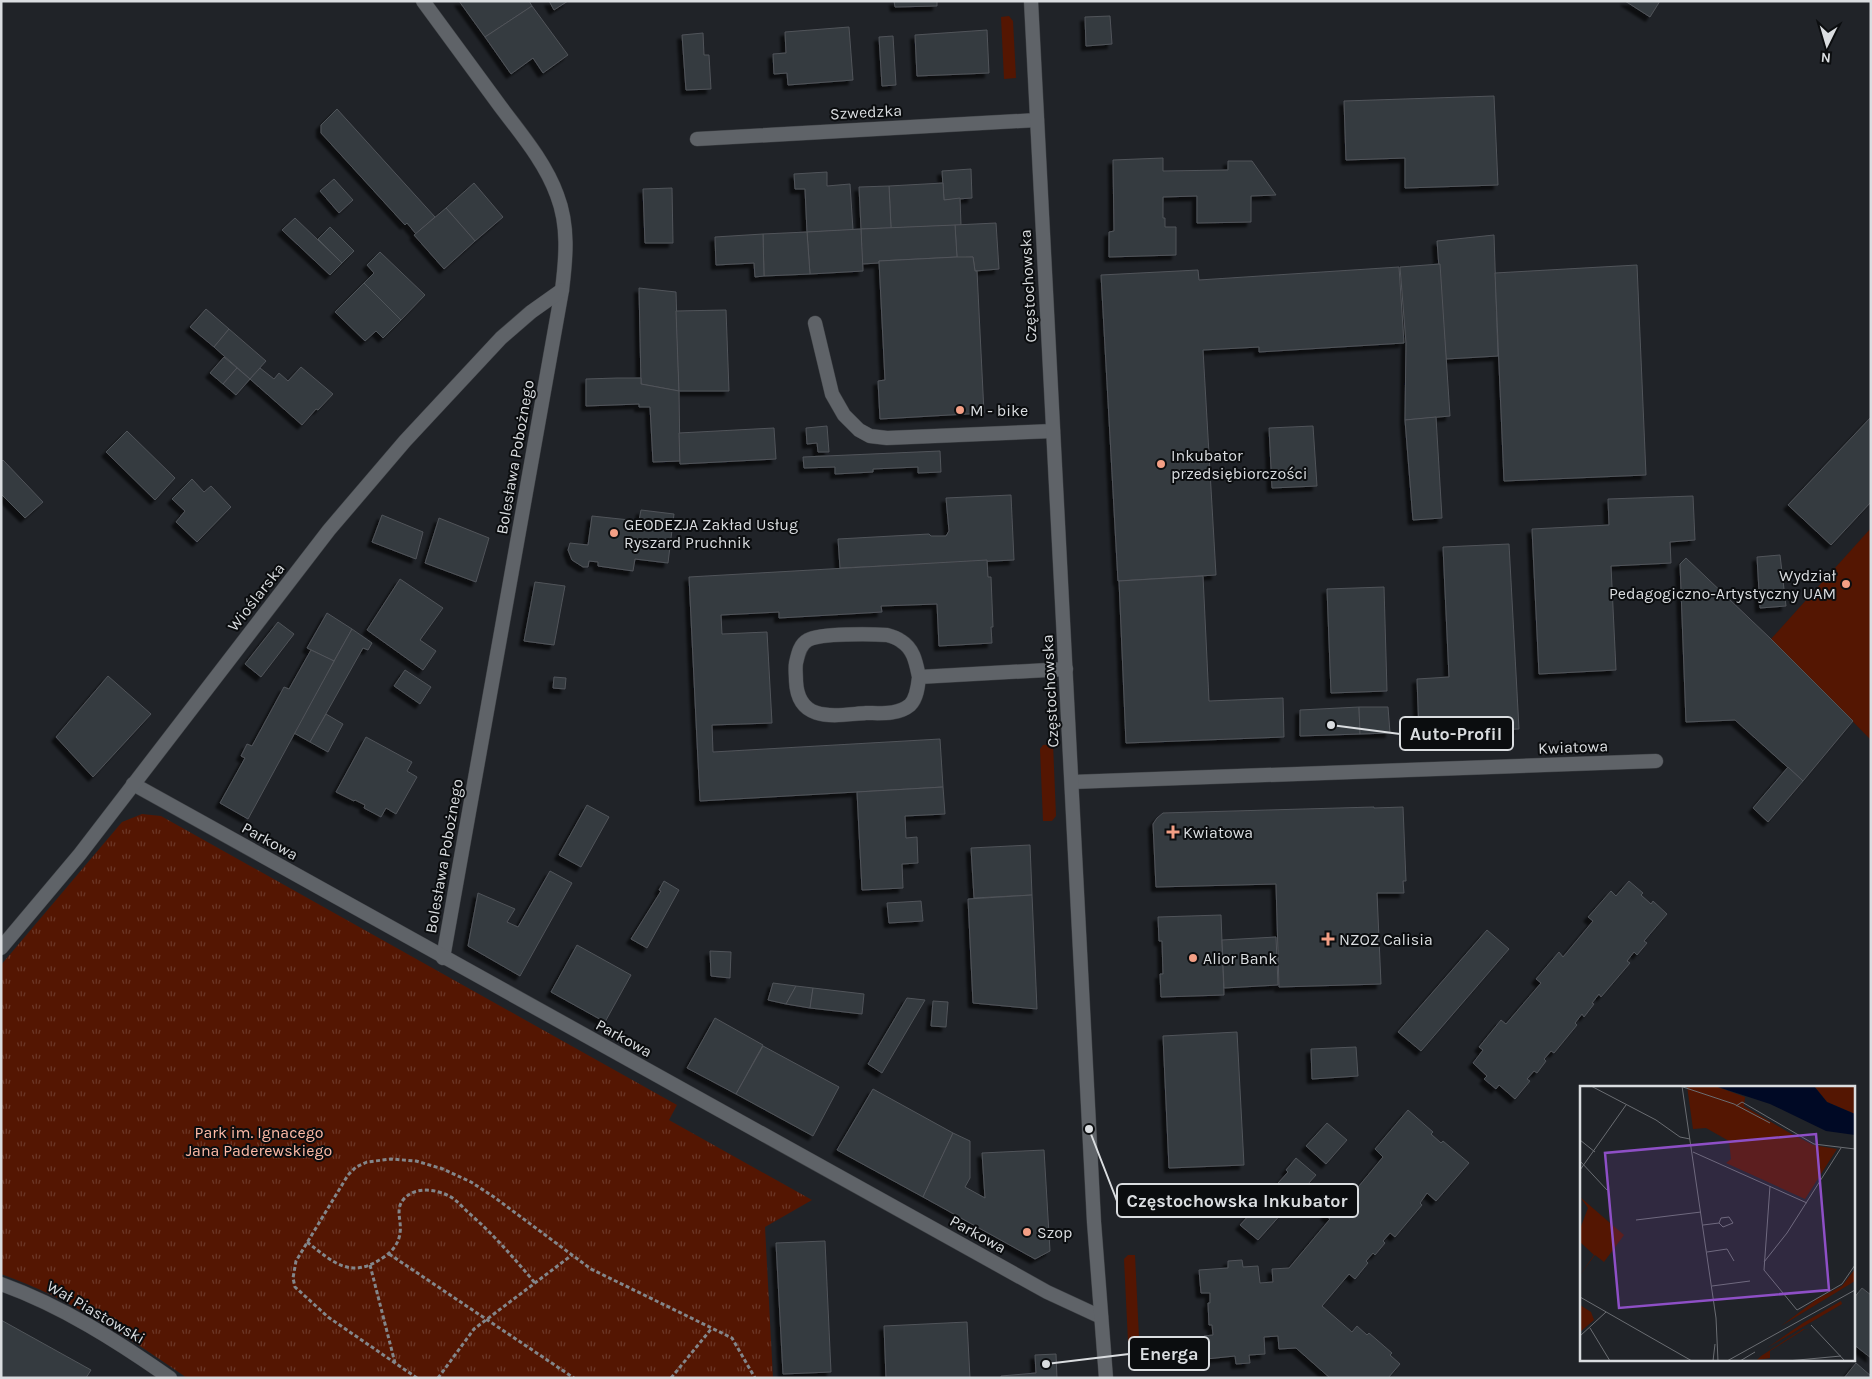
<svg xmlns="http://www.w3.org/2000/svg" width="1872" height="1379" font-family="Karla,sans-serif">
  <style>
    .grass { fill: #541602 }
    .park { fill: url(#park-tufts) }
    .building { fill: #363a3f; stroke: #50545a; filter: url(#shadow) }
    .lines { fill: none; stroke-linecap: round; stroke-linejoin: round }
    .service-casing { stroke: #3c3f43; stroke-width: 15 }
    .minor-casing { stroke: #3c3f43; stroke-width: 15 }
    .tertiary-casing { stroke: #3c3f43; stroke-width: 15 }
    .path { stroke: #83868a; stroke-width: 3; stroke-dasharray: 4 2.5; stroke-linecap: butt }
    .service { stroke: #5f6368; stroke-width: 14 }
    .minor { stroke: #5f6368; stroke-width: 14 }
    .tertiary { stroke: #5f6368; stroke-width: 14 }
    .poi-dot { fill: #f39f85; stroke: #0b0d0f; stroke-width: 2 }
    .labels { text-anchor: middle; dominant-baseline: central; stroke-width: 4; stroke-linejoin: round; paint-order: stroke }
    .street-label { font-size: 16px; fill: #dadde0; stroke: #0b0d0f }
    .poi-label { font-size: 16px; fill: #dadde0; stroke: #0b0d0f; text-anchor: start }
    .park-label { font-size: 16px; fill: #febba7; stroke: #0b0d0f }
    .inset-road { fill: none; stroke: #6a6d72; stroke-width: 1 }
    .view { fill: #8e4fc6; fill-opacity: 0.15; stroke: #8e4fc6; stroke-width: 2.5 }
    .inset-edge { fill: none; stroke: #dadde0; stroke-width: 2.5 }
    .leader { fill: none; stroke: #dadde0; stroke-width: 2 }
    .callout-dot { fill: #dadde0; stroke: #0b0d0f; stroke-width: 2 }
    .callout { fill: #0b0d0f; stroke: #dadde0; stroke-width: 2 }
    .callout-label { font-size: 18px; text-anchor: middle; font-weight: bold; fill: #dadde0 }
  </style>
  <defs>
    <pattern id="park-tufts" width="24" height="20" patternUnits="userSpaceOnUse" patternTransform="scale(1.25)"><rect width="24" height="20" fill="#541602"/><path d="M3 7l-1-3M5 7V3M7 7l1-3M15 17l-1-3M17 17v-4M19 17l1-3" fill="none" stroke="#6c3727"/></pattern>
    <filter id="shadow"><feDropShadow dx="-4.5" dy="4.5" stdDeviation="1" flood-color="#0009"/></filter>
  </defs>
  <rect width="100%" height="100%" fill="#202328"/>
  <g class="grass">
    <path d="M1009 16 1013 21 1016 78 1004 79 1001 17Z"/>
    <path d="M1871 528V740L1771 639Z"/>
    <path d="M1053 744 1056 816 1052 821H1043L1040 749 1043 745Z"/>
    <path d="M1128 1255H1135L1140 1358 1139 1361 1129 1362 1124 1259Z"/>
  </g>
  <path class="park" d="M142 814 161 816 677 1105 669 1120 812 1200 765 1227 773 1378H187C128 1337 69 1298 1 1274V965L122 822Z"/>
  <g class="building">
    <path d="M459 1H529L532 6 485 37Z"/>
    <path d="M549 1H568L554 10Z"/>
    <path d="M894 1H937V6L895 7Z"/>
    <path d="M1625 1H1660L1650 17Z"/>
    <path d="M532 6 568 55 543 73 533 58 511 74 485 37Z"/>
    <path d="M1110 16 1112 44 1086 46 1085 17Z"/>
    <path d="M849 27 853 80 788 85 787 73 774 74 773 54 786 53 785 32Z"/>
    <path d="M987 30 989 73 917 76 915 35Z"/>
    <path d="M703 33 704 55H709L711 89 686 90 682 35Z"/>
    <path d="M893 36 896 85 882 86 879 37Z"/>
    <path d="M1494 96 1498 185 1405 188V158L1346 160 1344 101Z"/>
    <path d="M337 109 435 217 416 234 407 223 405 225 321 133V125Z"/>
    <path d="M1163 158V171L1228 170V161H1252L1276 195 1251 196V222L1197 223V196L1163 197V218H1165V227H1176V255L1109 257V232L1114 231 1113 160Z"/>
    <path d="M971 169 972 198 944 200 942 171Z"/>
    <path d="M827 172V186L850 184 853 230 807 232 805 189H795L794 174Z"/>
    <path d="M334 179 353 200 339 213 320 191Z"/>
    <path d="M474 183 503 217 475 241 446 208Z"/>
    <path d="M943 183 944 200 960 198 961 225 891 228 889 186Z"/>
    <path d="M889 186 891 228 861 229 859 187Z"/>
    <path d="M672 188 673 243H645L643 189Z"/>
    <path d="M446 208 475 241 444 269 414 235Z"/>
    <path d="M295 218 342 263 330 275 282 230Z"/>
    <path d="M996 223 999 269 975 271 973 257 957 258 955 225Z"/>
    <path d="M955 225 957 257 879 261V263L862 264 861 229Z"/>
    <path d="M330 227 354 251 342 263 318 239Z"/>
    <path d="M861 229 863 271 810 274 807 232Z"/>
    <path d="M807 232 810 274 764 276 763 234Z"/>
    <path d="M763 234 764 276 755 277 754 263 716 265 715 237Z"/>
    <path d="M1494 235 1498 356 1446 359 1437 241Z"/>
    <path d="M380 252 425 295 401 320 364 283 374 273 367 265Z"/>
    <path d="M957 257H973L975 271H977L984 413 880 419 878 381 885 380 879 261Z"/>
    <path d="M1440 264 1450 416 1405 420 1406 343 1400 267Z"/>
    <path d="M1637 265 1646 475 1504 481 1495 273Z"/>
    <path d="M1399 267 1404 343 1259 352V347L1203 350 1216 575 1118 581 1101 275 1198 270 1199 280Z"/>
    <path d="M364 283 401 320 383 338 376 331 365 341 335 312Z"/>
    <path d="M639 288 676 292 679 391 641 384Z"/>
    <path d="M206 309 229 329 214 347 190 327Z"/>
    <path d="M726 310 729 391H679L676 311Z"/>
    <path d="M229 329 266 361 250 379 214 347Z"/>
    <path d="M224 357 237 368 223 384 210 373Z"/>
    <path d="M301 367 333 394 318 410 316 409 302 425 250 379 260 368 274 379 279 373 288 381Z"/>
    <path d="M237 368 250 379 236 395 223 384Z"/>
    <path d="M617 378H641V384L679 391 680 461 653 462 650 407H639V404L586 406V379Z"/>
    <path d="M1436 417 1442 518 1413 520 1405 420Z"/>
    <path d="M1871 417V502L1831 545 1788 505Z"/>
    <path d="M827 426 829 452H818L817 443 807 444 806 428Z"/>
    <path d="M1313 426 1317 486 1272 488 1269 428Z"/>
    <path d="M774 428 776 459 680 464 679 433Z"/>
    <path d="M127 431 175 478 155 500 106 452Z"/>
    <path d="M940 451 941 472 918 473V467L873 469V472L835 474V467L804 468 803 457Z"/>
    <path d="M3 460 43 502 25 518 1 494V462Z"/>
    <path d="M192 479 204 492 211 486 231 507 197 542 176 522 185 511 172 499Z"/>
    <path d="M1011 495 1014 560 840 568 838 539 929 534 931 536H946L949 531 946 498Z"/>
    <path d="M1693 496 1695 540 1670 542 1671 563 1611 566 1616 670 1539 674 1532 529 1609 525 1608 499Z"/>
    <path d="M641 510 674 514 668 563 635 559 633 571 598 566V562L589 561 588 567H583L572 560 568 550 570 543 588 545 592 516 639 521Z"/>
    <path d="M382 515 423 532 416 559 372 542Z"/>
    <path d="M439 518 489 538 476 582 425 563Z"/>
    <path d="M1509 544 1519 729 1419 732 1417 679 1449 677 1443 547Z"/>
    <path d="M1780 555 1786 606 1760 608 1757 557Z"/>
    <path d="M1686 558 1771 639 1853 721 1803 781 1735 720 1686 722 1680 564Z"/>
    <path d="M987 560 988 577H991L993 627H991L992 643 939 646 937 604 881 606 882 612 779 618V612L721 615 722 634 767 632 772 723 712 725 713 752 940 739 943 787 700 801 689 577Z"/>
    <path d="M1203 576 1209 701 1283 698 1284 737 1126 743 1119 581Z"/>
    <path d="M400 579 443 608 420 640 436 651 423 670 367 630Z"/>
    <path d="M535 582 565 586 554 645 524 641Z"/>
    <path d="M1384 587 1387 691 1331 693 1327 589Z"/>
    <path d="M327 613 352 629 334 661 307 648Z"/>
    <path d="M278 622 294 634 261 677 245 664Z"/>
    <path d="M352 629 372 643 368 650 363 648 310 742 294 733Z"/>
    <path d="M311 650 334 661 248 819 220 803 245 758 241 756 247 744 252 746 284 687 289 689Z"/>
    <path d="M405 670 431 687 420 704 394 686Z"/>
    <path d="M108 676 151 714 93 777 56 737Z"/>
    <path d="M554 677 566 678 565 689 553 688Z"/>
    <path d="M1359 707 1360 734 1300 736V710Z"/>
    <path d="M1359 707H1388L1390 733 1360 734Z"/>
    <path d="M326 714 343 724 328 752 310 742Z"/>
    <path d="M366 737 412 762 407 771 417 777 396 814 386 808 381 817 364 808 365 805 355 800 354 801 336 792Z"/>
    <path d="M1788 767 1803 781 1768 822 1753 808Z"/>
    <path d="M943 787 945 814 905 816 906 838 917 837 918 863 902 864 903 888 862 890 857 792Z"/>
    <path d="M587 805 609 817 581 867 559 855Z"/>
    <path d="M1374 807V808L1403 807 1406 881H1403L1404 893H1377L1381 984 1279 987 1276 884 1156 887 1153 824 1157 818 1163 813Z"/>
    <path d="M1030 845 1032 895 974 898 971 848Z"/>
    <path d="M550 871 572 883 520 976 468 946 478 893 515 909 507 922 518 927Z"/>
    <path d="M664 881 679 890 647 948 631 939 661 891 659 890Z"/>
    <path d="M1629 881 1643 893 1641 895 1651 904 1653 901 1667 914 1644 941 1647 943 1637 955 1634 952 1627 961 1630 963 1601 997 1599 994 1592 1003 1594 1004 1584 1017 1582 1014 1575 1023 1577 1025 1554 1053 1551 1051 1544 1059 1546 1061 1537 1073 1534 1071 1527 1079 1530 1081 1515 1099 1499 1085 1496 1089 1484 1079 1487 1076 1473 1063 1483 1050 1479 1047 1501 1020 1506 1024 1541 983 1536 979 1559 952 1563 957 1593 921 1588 917 1611 891 1616 896Z"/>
    <path d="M1032 895 1037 1009 973 1003 968 899Z"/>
    <path d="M921 901 923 921 889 923 887 903Z"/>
    <path d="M1221 915 1224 995 1161 997 1160 974H1163L1162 941H1159L1158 917Z"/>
    <path d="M1487 930 1509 949 1421 1051 1398 1032Z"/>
    <path d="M1276 937 1278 985 1224 988 1222 940Z"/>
    <path d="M577 945 631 975 605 1022 551 992Z"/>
    <path d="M710 951 731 952 730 978 711 976Z"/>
    <path d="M773 983 796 986 786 1004 768 1000Z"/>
    <path d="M796 986 813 988 810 1008 786 1004Z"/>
    <path d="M813 988 864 994 862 1014 810 1008Z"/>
    <path d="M907 998 925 1000 882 1073 868 1064Z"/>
    <path d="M933 1001 948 1002 946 1027 931 1026Z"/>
    <path d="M715 1018 763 1045 736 1094 687 1068Z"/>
    <path d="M1237 1032 1244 1165 1169 1168 1163 1036Z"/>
    <path d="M763 1046 839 1087 813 1136 736 1094Z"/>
    <path d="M1356 1047 1358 1076 1312 1079 1311 1049Z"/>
    <path d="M873 1089 953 1133 923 1197 837 1150Z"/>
    <path d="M1408 1110 1433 1132 1431 1134 1441 1143 1443 1141 1469 1163 1436 1201 1427 1193 1420 1203 1422 1205 1395 1237 1390 1233 1383 1241 1385 1243 1375 1255 1373 1253 1366 1261 1368 1263 1355 1279 1349 1274 1322 1306 1352 1332 1357 1326 1367 1335 1369 1333 1392 1353 1390 1355 1400 1364 1388 1378H1330L1296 1348 1279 1349 1278 1336 1264 1337 1265 1354 1249 1355 1250 1363 1236 1364 1235 1356 1206 1359 1204 1336 1213 1335 1212 1325H1209L1208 1303H1210V1293H1201L1199 1270 1228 1268V1261L1242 1260 1243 1267 1258 1266 1260 1283 1273 1282 1272 1269 1289 1268 1330 1219 1325 1215 1338 1199 1344 1204 1383 1157 1375 1149Z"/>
    <path d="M1327 1123 1347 1140 1326 1164 1306 1146Z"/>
    <path d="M953 1133 970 1141V1178L965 1187 985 1198 982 1153 1044 1150 1050 1251 1035 1259 923 1197Z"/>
    <path d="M1296 1158 1316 1175 1258 1240 1240 1225 1288 1172 1286 1170Z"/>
    <path d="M825 1241 831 1372 783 1374 776 1243Z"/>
    <path d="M1862 1288 1871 1295V1358L1853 1344V1299Z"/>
    <path d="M1 1320 91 1370 86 1378H1Z"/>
    <path d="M967 1322 970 1378H886L884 1326Z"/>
    <path d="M1056 1354 1057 1378H1001V1376L1036 1373 1035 1355Z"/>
    <path d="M1856 1363 1871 1376V1378H1844Z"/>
  </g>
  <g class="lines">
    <defs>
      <g id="service">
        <path d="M815 323 832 394 844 415 859 430 870 436 887 438 1053 431"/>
        <path d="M919 677C918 686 917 698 910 705 898 715 881 713 866 713 836 715 798 724 796 681 796 675 795 668 796 663 798 654 800 644 808 640 820 633 872 634 887 635 891 636 897 638 901 641 914 649 916 663 919 677L1066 669"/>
        <path d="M1 1284C62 1306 117 1341 170 1378"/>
      </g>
      <g id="minor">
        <path d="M423 1C449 36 474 71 500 106 521 134 545 162 557 195 569 226 566 258 562 290L443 958"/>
        <path d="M697 139 1037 120"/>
        <path d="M1072 782 1656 761"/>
        <path d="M133 784 1047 1292 1101 1317"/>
        <path d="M1 948 80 854 329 530 405 441 501 338 531 312 562 290"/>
      </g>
      <path id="tertiary" d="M1031 1 1094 1222 1106 1378"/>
    </defs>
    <use href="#service" class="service-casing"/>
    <use href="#minor" class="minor-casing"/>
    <use href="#tertiary" class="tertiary-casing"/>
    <g class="path">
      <path d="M307 1242C334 1263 351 1280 384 1257 392 1252 399 1243 400 1233 402 1221 395 1210 403 1200 414 1186 436 1189 449 1196 457 1200 463 1208 470 1214 494 1235 514 1258 535 1283"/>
      <path d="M389 1254 574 1378"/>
      <path d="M370 1265 395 1363"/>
      <path d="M417 1378 328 1317 295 1287 293 1278 296 1261 348 1175 356 1167 367 1162 391 1159 416 1161 443 1169 471 1182 494 1197 591 1269 732 1338 755 1378"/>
      <path d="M438 1378 474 1329 572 1255"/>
      <path d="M671 1378 712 1328"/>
    </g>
    <use href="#service" class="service"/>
    <use href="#minor" class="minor"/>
    <use href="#tertiary" class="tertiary"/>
  </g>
  <g class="poi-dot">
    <circle cx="960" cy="410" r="5"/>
    <circle cx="1161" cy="464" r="5"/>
    <circle cx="614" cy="533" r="5"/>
    <circle cx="1846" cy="584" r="5"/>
    <path d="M1170.5 824.5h5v5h5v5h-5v5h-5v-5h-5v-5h5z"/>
    <path d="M1325.5 931.5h5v5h5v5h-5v5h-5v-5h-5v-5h5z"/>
    <circle cx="1193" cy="958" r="5"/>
    <circle cx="1027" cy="1232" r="5"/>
  </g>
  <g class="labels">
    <g class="street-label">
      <text transform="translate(866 112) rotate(-3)">Szwedzka</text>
      <text transform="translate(1028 286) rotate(-93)">Częstochowska</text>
      <text transform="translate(515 457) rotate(-80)">Bolesława Pobożnego</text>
      <text transform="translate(256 597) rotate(-52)">Wioślarska</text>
      <text transform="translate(1050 691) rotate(-93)">Częstochowska</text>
      <text transform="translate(1573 747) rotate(-2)">Kwiatowa</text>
      <text transform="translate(270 841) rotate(29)">Parkowa</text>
      <text transform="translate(444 856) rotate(-80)">Bolesława Pobożnego</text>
      <text transform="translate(624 1038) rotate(29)">Parkowa</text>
      <text transform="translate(978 1234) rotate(29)">Parkowa</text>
      <text transform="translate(96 1312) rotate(30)">Wał Piastowski</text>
    </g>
    <g class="poi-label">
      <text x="970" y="410">M - bike</text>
      <text x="1171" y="455">Inkubator<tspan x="1171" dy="18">przedsiębiorczości</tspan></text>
      <text x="624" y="524">GEODEZJA Zakład Usług<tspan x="624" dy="18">Ryszard Pruchnik</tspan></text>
      <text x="1836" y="575" text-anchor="end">Wydział<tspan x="1836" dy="18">Pedagogiczno-Artystyczny UAM</tspan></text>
      <text x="1183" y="832">Kwiatowa</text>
      <text x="1339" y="939">NZOZ Calisia</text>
      <text x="1203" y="958">Alior Bank</text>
      <text x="1037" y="1232">Szop</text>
    </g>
    <g class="park-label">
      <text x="259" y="1132">Park im. Ignacego<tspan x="259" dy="18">Jana Paderewskiego</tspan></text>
    </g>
  </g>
  <g transform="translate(1580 1086)">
    <rect width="275" height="275" fill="#202328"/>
    <path d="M0 111 44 149 24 176 15 169 0 189 14 169 0 156V143L8 122ZM275 183V195L201 240 237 213 262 200ZM261 215 262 218 187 262 223 237ZM223 243 231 244 225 243 190 265V272L177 274 181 270Z" fill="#541602"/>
    <path d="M0 219 11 226 14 234 0 246Z" fill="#541602"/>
    <path d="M107 0H135L165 11 164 20 208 46 233 59 257 63 225 113 146 77 151 73 149 55 126 42 113 43ZM234 0H275V28L247 16Z" fill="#541602"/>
    <path d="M135 0H234L247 16 275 28V49L246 45 190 18Z" fill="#000925"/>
    <path class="inset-road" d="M11 0 76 34 100 51 110 53M102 0 136 232 138 275M103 1 154 18 190 37M156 20 162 16 234 58 275 63M0 54 15 66M113 66 227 117M0 75 27 104M0 84 46 19M190 100 184 184 217 224 262 198 275 179M56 134 121 126M123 139 139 137 143 141 153 137 149 131 141 132 139 137M127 166 147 163 154 175M184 176 207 147 261 62M132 200 170 195M0 211 112 275M231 239 265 275M10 242 30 275M0 250 26 226M133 275 135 258M147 275 275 204M160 275 175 266M207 275 261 270"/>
    <path class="view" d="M236 48 249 204 39 222 25 67Z"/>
    <rect width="275" height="275" class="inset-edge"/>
  </g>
  <path class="leader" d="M1331 725L1400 734M1089 1129L1117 1201M1046 1364L1129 1354"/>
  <g class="callout-dot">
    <circle cx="1331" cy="725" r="5"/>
    <circle cx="1089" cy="1129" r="5"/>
    <circle cx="1046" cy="1364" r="5"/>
  </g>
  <g class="callout">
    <rect x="1400" y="717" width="113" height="33" rx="5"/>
    <rect x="1117" y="1184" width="241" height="33" rx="5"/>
    <rect x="1129" y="1337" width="80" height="33" rx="5"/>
  </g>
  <g class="callout-label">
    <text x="1456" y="740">Auto-Profil</text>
    <text x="1237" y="1207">Częstochowska Inkubator</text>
    <text x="1169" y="1360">Energa</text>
  </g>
  <rect width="1872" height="1379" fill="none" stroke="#dadde0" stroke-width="5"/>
  <g transform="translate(1827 45) rotate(185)" stroke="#0b0d0f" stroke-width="4" paint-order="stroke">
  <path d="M0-4L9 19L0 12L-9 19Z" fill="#dadde0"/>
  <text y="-8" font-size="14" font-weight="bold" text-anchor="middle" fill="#dadde0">N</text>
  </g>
</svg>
